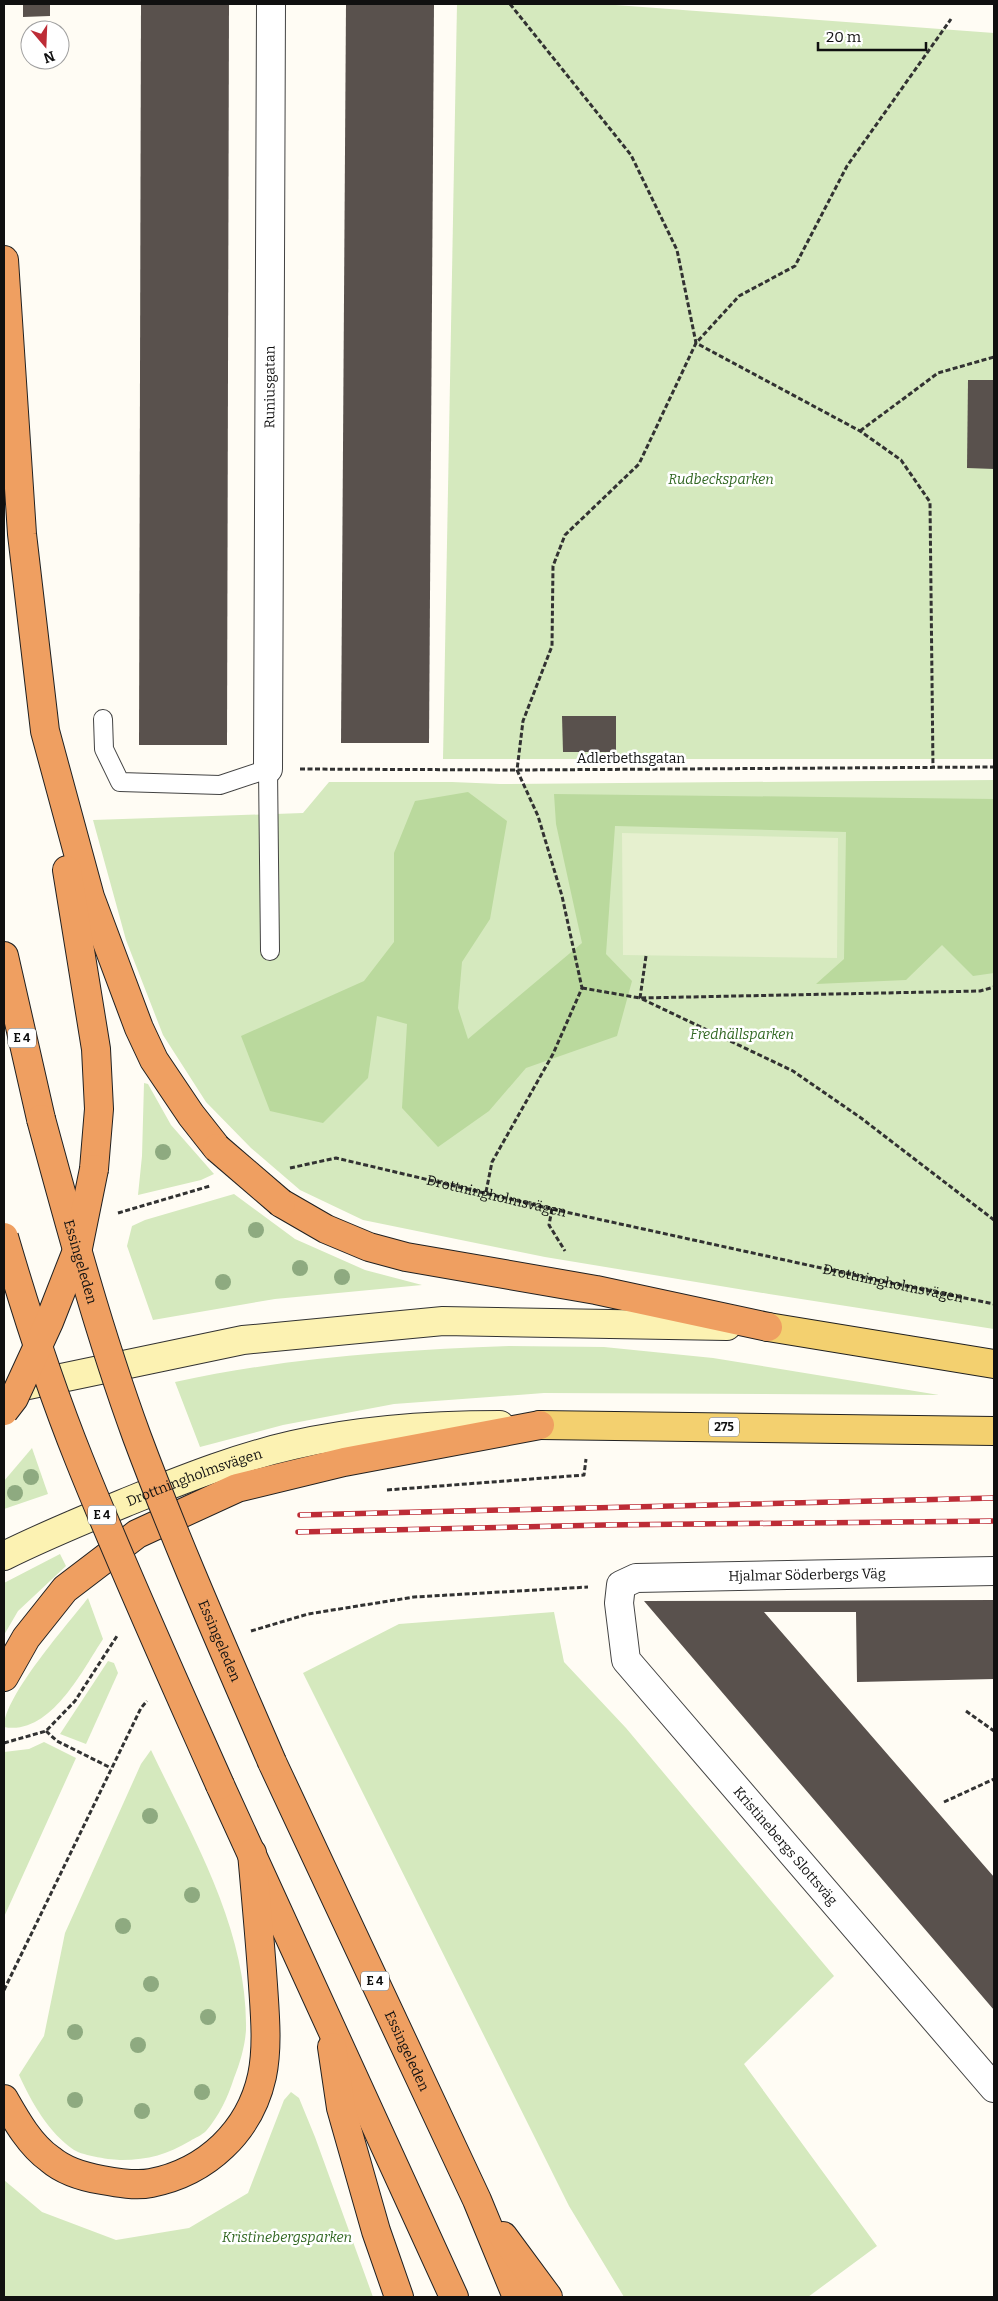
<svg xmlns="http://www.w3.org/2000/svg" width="998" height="2301" font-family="Bitter,serif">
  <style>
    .green { fill: #d5e9be }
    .forest { fill: #bad99d }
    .pitch { fill: #e6f0cf }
    .building { fill: #59514d }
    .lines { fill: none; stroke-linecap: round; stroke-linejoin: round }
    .lane-casing { stroke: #434343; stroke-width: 20 }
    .street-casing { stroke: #434343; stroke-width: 30 }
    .secondary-casing { stroke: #323232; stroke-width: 30 }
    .primary-casing { stroke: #212121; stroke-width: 30 }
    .highway-casing { stroke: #212121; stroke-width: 30 }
    .path { stroke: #323232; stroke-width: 3; stroke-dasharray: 5 2.5; stroke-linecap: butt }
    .lane { stroke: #fff; stroke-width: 18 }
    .street { stroke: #fff; stroke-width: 28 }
    .secondary { stroke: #fcf2b2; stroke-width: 28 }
    .primary { stroke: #f3d06f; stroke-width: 28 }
    .highway { stroke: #ef9f61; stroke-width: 28 }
    .rail-casing { stroke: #bd2c36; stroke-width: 5.5 }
    .rail { stroke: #fff; stroke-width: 4; stroke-dasharray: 11; stroke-linecap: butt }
    .highway-bridge-casing { stroke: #212121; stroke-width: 30; stroke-linecap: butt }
    .highway-bridge { stroke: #ef9f61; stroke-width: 28 }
    .tree { fill: #8eaa80 }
    .labels { text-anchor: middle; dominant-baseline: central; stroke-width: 5; stroke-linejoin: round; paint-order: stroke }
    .shield { fill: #fff; stroke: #585858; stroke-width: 1 }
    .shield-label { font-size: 12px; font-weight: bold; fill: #101010 }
    .street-label { font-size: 14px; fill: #101010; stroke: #fff }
    .park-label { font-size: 14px; font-style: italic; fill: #316722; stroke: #fff }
  </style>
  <rect width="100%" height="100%" fill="#fffcf4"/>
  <g class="green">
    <path d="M457 4H602L994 33V759H443Z"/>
    <path d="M994 780V1329L769 1294 545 1257 363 1220 300 1190 251 1148 206 1102 163 1035 126 940 93 820 303 813 329 782H452L500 784Z"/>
    <path d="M144 1083 148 1084 171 1125 214 1174 201 1180 138 1195 142 1156Z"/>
    <path d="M234 1194 295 1239 365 1270 422 1285 275 1299 153 1320 127 1246 132 1226 145 1220Z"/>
    <path d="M509 1346 604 1347 713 1358 939 1395 544 1393 394 1404 283 1425 200 1447 175 1382C285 1358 396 1350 509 1346Z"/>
    <path d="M32 1448 48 1494 4 1509V1481Z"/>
    <path d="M60 1554 66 1566 18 1611 4 1635V1583Z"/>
    <path d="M88 1598 103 1639C82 1671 50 1736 4 1727 4 1696 68 1624 88 1598Z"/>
    <path d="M554 1612 564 1662 626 1728 834 1976 744 2064 877 2246 808 2297H624L569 2206 303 1673 399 1624Z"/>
    <path d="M108 1661 114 1663 118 1673 86 1744 60 1734Z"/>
    <path d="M44 1742 76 1758 4 1917V1752L29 1749Z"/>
    <path d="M151 1750C193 1838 248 1930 246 2030 245 2046 240 2063 234 2078 228 2097 219 2116 206 2131 202 2135 195 2138 190 2141 168 2154 148 2160 122 2160 111 2160 84 2156 74 2150 48 2132 32 2103 19 2075L44 2036 65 1933 141 1764Z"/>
    <path d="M291 2092 299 2098 315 2137 373 2297H4V2180L42 2212 116 2240 189 2228 248 2193 284 2100Z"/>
  </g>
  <path class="forest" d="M468 792 507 821 490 919 462 962 458 1008 468 1039 582 943 556 824 554 794 994 799V973L973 976 942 945 906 980 816 984 844 959 846 832 615 826 606 954 632 981 617 1036 526 1068 489 1111 438 1147 402 1108 407 1024 377 1016 368 1078 323 1123 270 1111 241 1036 364 981 394 942V853L415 801Z"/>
  <path class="pitch" d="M622 833 838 838 837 958 623 955Z"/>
  <g class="building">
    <path d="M23 4H50V16L23 17Z"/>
    <path d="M141 4H229L227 745H139Z"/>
    <path d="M346 4H434L429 743H341Z"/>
    <path d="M968 380H994V469L967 468Z"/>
    <path d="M562 716H616V752H563Z"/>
    <path d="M994 1600V1679L857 1682 856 1612H764L994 1877V2010L644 1601Z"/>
  </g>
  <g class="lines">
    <defs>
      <path id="lane" d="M103 719 104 749 120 782 220 785 268 769 270 951"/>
      <g id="street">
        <path id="s2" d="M268 769 271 4"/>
        <path id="s3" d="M994 1571 636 1578 621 1585 619 1603 626 1660 994 2088"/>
      </g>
      <g id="secondary">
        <path d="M28 1385 243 1340 443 1321 727 1326"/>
        <path id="s4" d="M4 1556C48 1534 93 1516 139 1497 189 1477 240 1457 293 1445 358 1430 433 1425 500 1425"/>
      </g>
      <g id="primary">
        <path d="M768 1327 994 1364"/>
        <path d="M540 1425 994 1431"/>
      </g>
      <g id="highway">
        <path d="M4 260 22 534 45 731 90 897 139 1028 154 1060 191 1115 217 1148"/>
        <path d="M67 870 96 1049 99 1109 94 1169"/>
        <path d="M4 956 41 1119"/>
        <path d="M281 1203 326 1229 369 1247 406 1257 596 1290 768 1327"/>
        <path d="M4 1677 26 1638 65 1589 137 1534 237 1488 344 1462 540 1425"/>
        <path id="s5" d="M272 1762 477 2200 517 2297"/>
        <path d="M220 1785 454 2297"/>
        <path d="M332 2047 341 2108 376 2231 399 2297"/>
        <path d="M4 2099C16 2120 30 2145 50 2159 64 2171 84 2177 102 2180 118 2183 136 2186 151 2183 207 2172 250 2131 262 2076 268 2047 265 2015 263 1985 260 1941 256 1897 252 1853"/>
        <path d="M503 2236 548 2297"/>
      </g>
    </defs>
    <use href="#lane" class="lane-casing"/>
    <use href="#street" class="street-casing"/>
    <use href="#secondary" class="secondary-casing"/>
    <use href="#primary" class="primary-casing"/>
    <use href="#highway" class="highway-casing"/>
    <g class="path">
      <path d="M510 4 631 155 677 250 696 343 860 431 901 460 930 502 933 768"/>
      <path d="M860 431 938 373 994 357"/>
      <path d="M300 769 517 770 994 767"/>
      <path d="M646 956 640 998 793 1071 861 1118 994 1220"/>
      <path d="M582 988 640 998 980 991 994 987"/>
      <path id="s1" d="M290 1168 336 1158 552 1209 876 1280 994 1304"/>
      <path d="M486 1192 492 1162 553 1054 582 988 562 896 538 816 517 770 523 721 552 646 553 566 565 535 639 464 696 343 739 296 795 266 847 166 951 19"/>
      <path d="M552 1209 549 1225 565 1251"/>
      <path d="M118 1213 210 1186"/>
      <path d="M387 1490 584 1475 586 1459"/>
      <path d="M251 1631 308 1614 414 1597 588 1587"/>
      <path d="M966 1711 994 1731"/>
      <path d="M46 1731 57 1741 111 1768"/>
      <path d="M4 1743 46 1731 75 1701 117 1636"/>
      <path d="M944 1802 994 1779"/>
      <path d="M4 1990 141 1708 147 1701"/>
    </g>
    <use href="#lane" class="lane"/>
    <use href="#street" class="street"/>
    <use href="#secondary" class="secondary"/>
    <use href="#primary" class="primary"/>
    <use href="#highway" class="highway"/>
    <defs>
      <g id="rail">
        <path d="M300 1515 994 1498"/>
        <path d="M298 1532 604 1525 994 1521"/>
      </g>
    </defs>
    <use href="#rail" class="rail-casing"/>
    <use href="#rail" class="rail"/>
    <defs>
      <g id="highway-bridge">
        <path id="s6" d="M41 1119C70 1226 99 1333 137 1437 178 1547 226 1655 272 1762"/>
        <path d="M217 1148 281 1203"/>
        <path d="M4 1237C26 1312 50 1387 79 1459 123 1569 172 1677 220 1785"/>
        <path d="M4 1411 14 1398 49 1322 78 1248 94 1169"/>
      </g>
    </defs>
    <use href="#highway-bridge" class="highway-bridge-casing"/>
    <use href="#highway-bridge" class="highway-bridge"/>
  </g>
  <g class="tree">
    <circle cx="163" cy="1152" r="8"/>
    <circle cx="256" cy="1230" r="8"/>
    <circle cx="300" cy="1268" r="8"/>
    <circle cx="342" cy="1277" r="8"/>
    <circle cx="223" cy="1282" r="8"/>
    <circle cx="31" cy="1477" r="8"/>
    <circle cx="15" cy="1493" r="8"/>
    <circle cx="150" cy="1816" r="8"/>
    <circle cx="192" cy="1895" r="8"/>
    <circle cx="123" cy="1926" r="8"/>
    <circle cx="151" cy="1984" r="8"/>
    <circle cx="208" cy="2017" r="8"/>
    <circle cx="75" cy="2032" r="8"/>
    <circle cx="138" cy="2045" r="8"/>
    <circle cx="202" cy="2092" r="8"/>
    <circle cx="75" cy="2100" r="8"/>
    <circle cx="142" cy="2111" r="8"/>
  </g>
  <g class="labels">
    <g class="shield">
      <rect x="8" y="1028.5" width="28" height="19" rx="4"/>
      <rect x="709" y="1417.5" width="30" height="19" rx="4"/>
      <rect x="88" y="1505.5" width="28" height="19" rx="4"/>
      <rect x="361" y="1971.5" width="28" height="19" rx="4"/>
    </g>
    <g class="shield-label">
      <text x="22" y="1038">E 4</text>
      <text x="724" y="1427">275</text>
      <text x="102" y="1515">E 4</text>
      <text x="375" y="1981">E 4</text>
    </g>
    <g class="street-label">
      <text stroke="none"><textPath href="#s2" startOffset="382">Runiusgatan</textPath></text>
      <text x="631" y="758">Adlerbethsgatan</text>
      <text stroke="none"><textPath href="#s1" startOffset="212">Drottningholmsvägen</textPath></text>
      <text stroke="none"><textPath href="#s6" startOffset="148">Essingeleden</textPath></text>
      <text stroke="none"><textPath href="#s1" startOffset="618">Drottningholmsvägen</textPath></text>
      <text stroke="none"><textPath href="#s4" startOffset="206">Drottningholmsvägen</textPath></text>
      <text transform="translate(807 1575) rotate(-1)">Hjalmar Söderbergs Väg</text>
      <text stroke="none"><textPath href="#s6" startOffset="552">Essingeleden</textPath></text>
      <text stroke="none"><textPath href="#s3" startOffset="695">Kristinebergs Slottsväg</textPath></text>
      <text stroke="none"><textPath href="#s5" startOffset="319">Essingeleden</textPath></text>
    </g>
    <g class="park-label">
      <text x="721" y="479">Rudbecksparken</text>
      <text x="742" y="1034">Fredhällsparken</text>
      <text x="287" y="2237">Kristinebergsparken</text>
    </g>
  </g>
  <rect width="998" height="2301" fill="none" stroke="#101010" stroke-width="10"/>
  <g transform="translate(45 45) rotate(161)"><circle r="24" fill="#ffffff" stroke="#9f9f9f"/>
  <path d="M0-4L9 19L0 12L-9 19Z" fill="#bd2c36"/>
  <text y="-8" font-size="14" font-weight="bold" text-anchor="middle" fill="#101010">N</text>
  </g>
  <path d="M818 42v8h108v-8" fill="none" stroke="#101010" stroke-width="2.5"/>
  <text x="826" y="42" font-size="15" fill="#101010" stroke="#ffffff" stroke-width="4" paint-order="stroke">20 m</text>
</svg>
